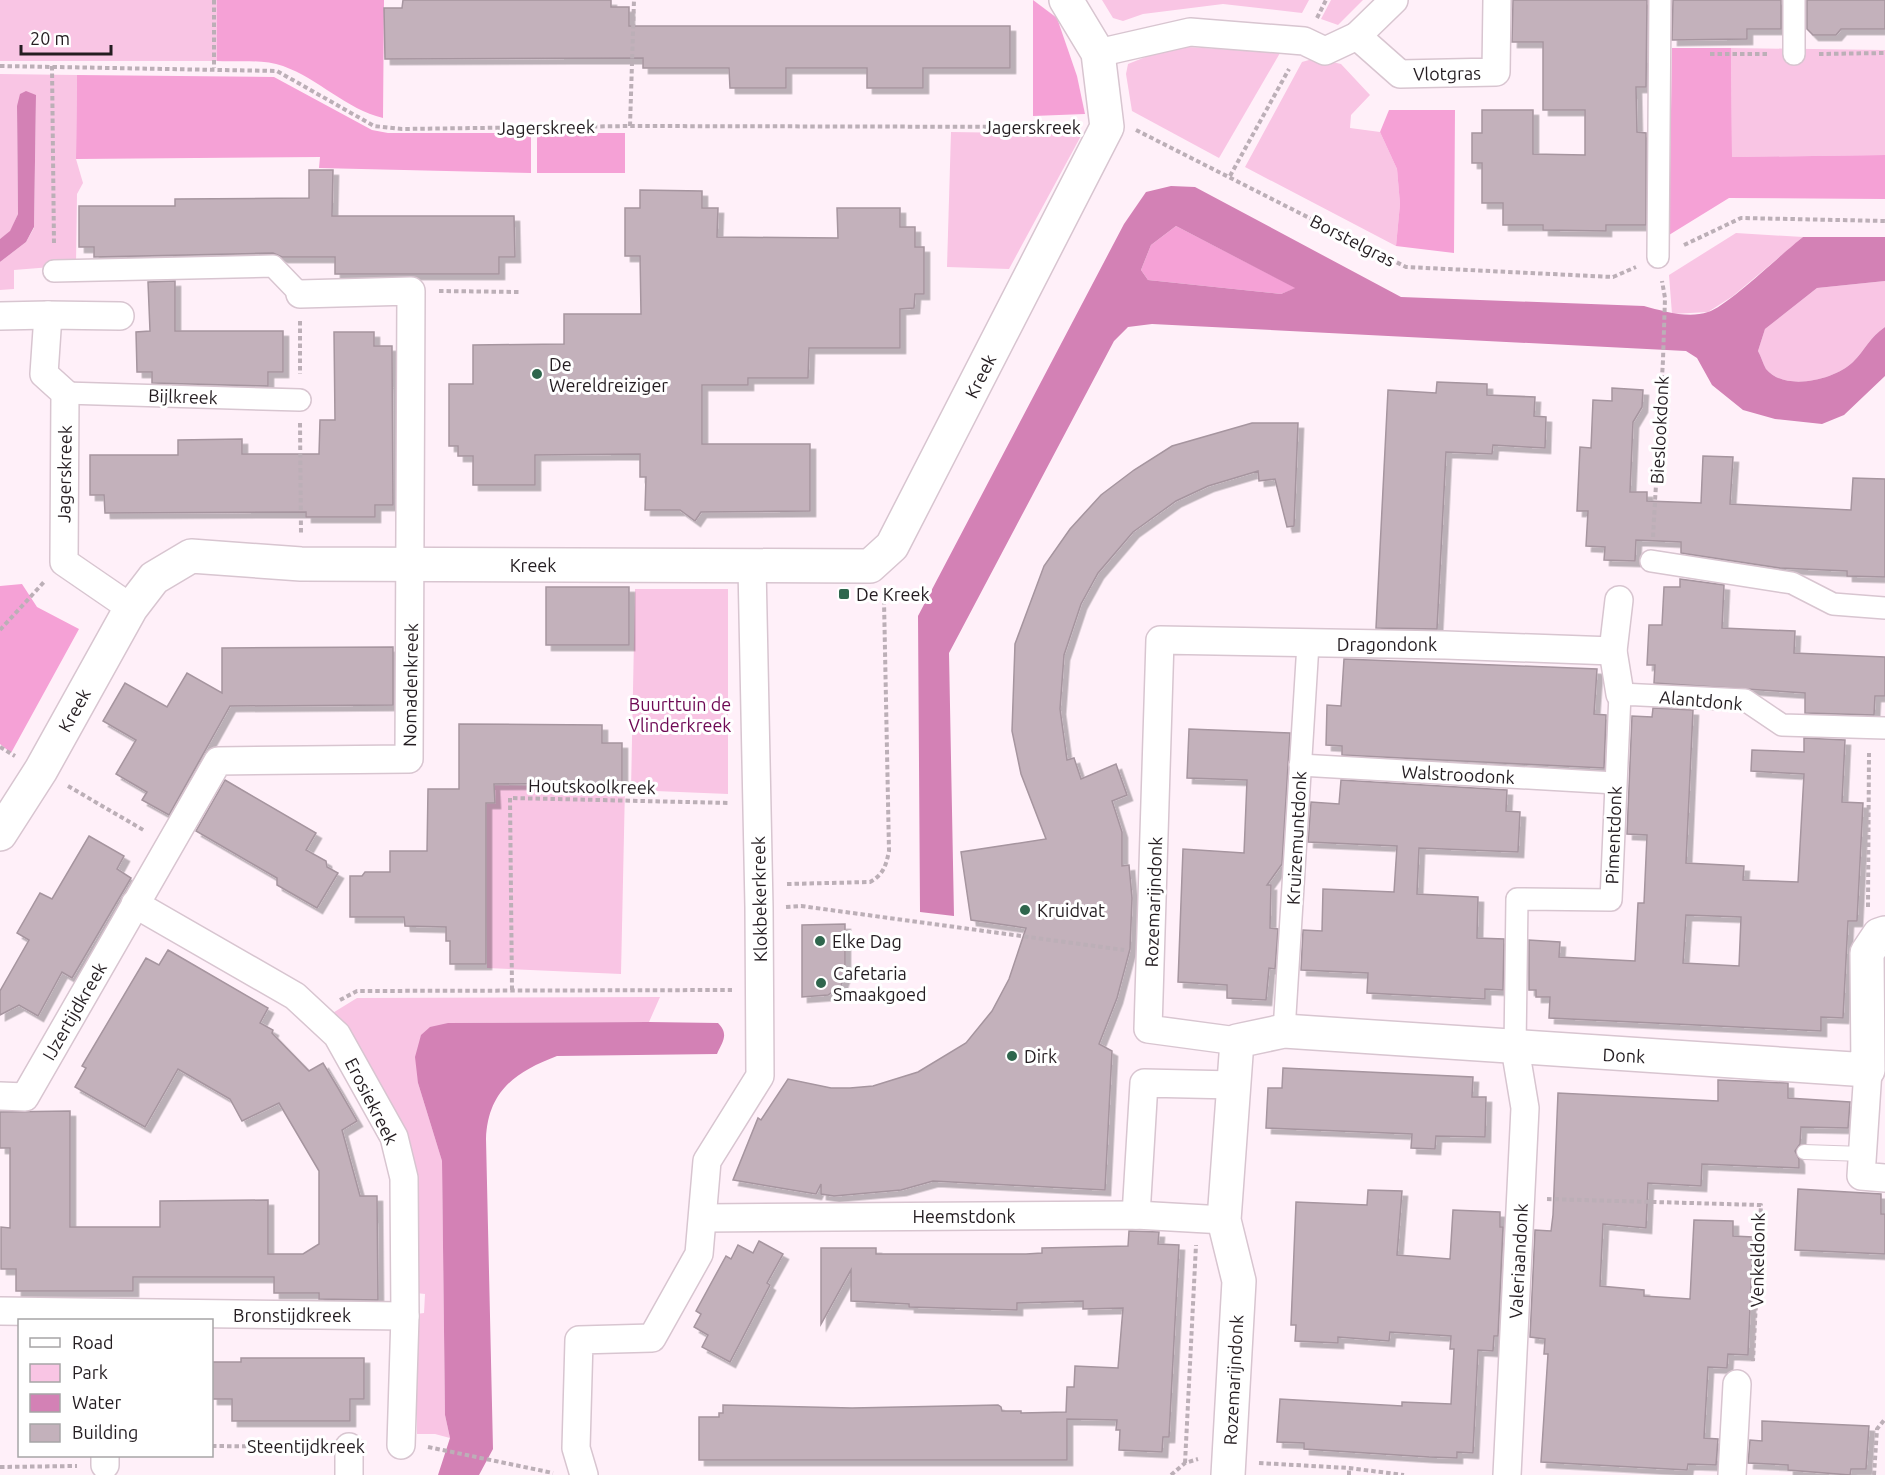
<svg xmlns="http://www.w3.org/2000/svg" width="1885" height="1475" font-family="Ubuntu,sans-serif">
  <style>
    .green { fill: #f9c5e4 }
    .forest { fill: #f5a1d6 }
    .water { fill: #d381b5; fill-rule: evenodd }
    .building { fill: #c3b1bb; stroke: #a6959f; stroke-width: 1.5; fill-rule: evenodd; filter: url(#shadow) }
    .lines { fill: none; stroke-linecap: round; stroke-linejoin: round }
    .service-casing { stroke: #d8c5d0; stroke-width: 16 }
    .pedestrian-casing { stroke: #d8c5d0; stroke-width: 24 }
    .minor-casing { stroke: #d8c5d0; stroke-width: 30 }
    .tertiary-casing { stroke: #d8c5d0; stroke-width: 36 }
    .path { stroke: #bcafb7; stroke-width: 4; stroke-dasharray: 4.5 3; stroke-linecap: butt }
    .service { stroke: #fff; stroke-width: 14 }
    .pedestrian { stroke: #fff; stroke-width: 21 }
    .minor { stroke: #fff; stroke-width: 27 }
    .tertiary { stroke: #fff; stroke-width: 33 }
    .poi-dot { fill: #2f664d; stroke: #fff; stroke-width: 2 }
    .labels { text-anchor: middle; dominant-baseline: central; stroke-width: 6; stroke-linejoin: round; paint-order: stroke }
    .street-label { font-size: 18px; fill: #241d21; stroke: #fff }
    .poi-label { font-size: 18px; fill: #241d21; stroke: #fff; text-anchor: start }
    .park-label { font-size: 18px; fill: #6e0954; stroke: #fff }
  </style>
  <defs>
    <filter id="shadow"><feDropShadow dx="5.5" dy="5.5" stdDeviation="0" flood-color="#0004"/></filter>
  </defs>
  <rect width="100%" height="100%" fill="#fff0f9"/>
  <g class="green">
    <rect x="0" y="0" width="217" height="61"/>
    <path d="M1102 0H1309L1302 13 1223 4 1143 14 1123 21 1113 18Z"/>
    <path d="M1331 0H1363L1338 25 1321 19Z"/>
    <path d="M1173 46 1280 53 1219 158 1132 111 1126 74 1128 64Z"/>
    <path d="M1731 48 1885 50V155L1732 157Z"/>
    <path d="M1316 58 1341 64 1370 95 1351 115 1350 128 1380 132 1397 169 1400 204 1396 246 1245 167 1302 62Z"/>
    <path d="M0 74 77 75 76 159 83 183 77 194 76 265 14 270V289L0 290V262L26 242 34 228 36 95 17 106 18 214 10 232 0 239Z"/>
    <path d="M951 132 1082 134 1009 269 947 267Z"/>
    <path d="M1736 233 1803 237 1733 296 1708 312 1672 314 1669 275Z"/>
    <path d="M1885 281V327C1870 337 1865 350 1853 362 1834 380 1785 392 1766 369 1763 364 1761 356 1758 351L1765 329 1817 288Z"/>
    <path d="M635 589H728V794L631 790Z"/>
    <path d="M483 785 625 787 621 974 487 968Z"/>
    <path d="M660 997 649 1022 448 1023 418 1083 442 1161 445 1415 450 1438 435 1434H417L416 1314 424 1313 425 1294 416 1293V1175L331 1014 357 998Z"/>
  </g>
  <g class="forest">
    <path d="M217 0H384L383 118C346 109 319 79 283 66 263 59 238 62 217 61Z"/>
    <path d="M1033 0 1057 18 1077 76 1085 114 1033 116Z"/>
    <path d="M1672 48H1731L1732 157 1885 155V199L1729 198 1669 235Z"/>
    <path d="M77 75 274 77 372 130 388 133H531V173L319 168 320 157 76 159Z"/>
    <path d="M1389 110H1455L1454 253 1396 246 1400 204 1397 169 1380 132Z"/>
    <rect x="537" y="133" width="88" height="40"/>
    <path d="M1176 226 1296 288 1281 294 1148 280 1141 270 1151 245Z"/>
    <path d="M22 584 37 607 79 629 11 753 0 744V586Z"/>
  </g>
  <g class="water">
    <path d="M26 91 36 95 34 227 26 242 0 262V239L10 231 18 214 17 106 20 94Z"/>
    <path d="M1171 186 1195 187 1401 297 1644 306C1663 311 1688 319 1708 312 1728 306 1782 253 1803 237H1885V281L1817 288 1765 329 1758 351C1761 356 1763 364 1766 369 1785 392 1834 380 1853 362 1865 350 1870 337 1885 327V376L1844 415 1822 424 1775 419 1743 410 1712 385 1697 358 1686 351 1152 324 1128 327 1114 341 949 653 954 916 920 912 918 616 1124 224 1146 192ZM1176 226 1295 288 1281 294 1148 280 1141 270 1151 245Z"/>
    <path d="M649 1022 718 1023C729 1034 723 1041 717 1054L557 1056C515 1072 488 1091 486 1139L493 1449 479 1475H438L450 1438 445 1415 442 1161 418 1083 415 1057 421 1035 430 1027 448 1023Z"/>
  </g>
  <g class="building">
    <path d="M403 0H611V7H629V26H1010V68H923V88H867V68H786V88H730L729 68H643V58L385 59 384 8H402Z"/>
    <path d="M1513 0H1647L1646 87H1636L1637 132 1646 133V225H1606V231L1543 230V225H1503V203H1482V163H1472V133H1482V110H1533V154L1585 155V110H1543V42H1512Z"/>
    <path d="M1673 0H1781V29H1747V39L1672 40Z"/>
    <path d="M1807 0H1885V29H1841L1836 35H1813L1807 29Z"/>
    <path d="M309 170H333L332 216H514L515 257H499V274H335V257H282L273 253 94 257V247H79V206H175V199L309 198Z"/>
    <path d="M640 190 702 191V208H718L717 237 838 238 837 208H900V227H915V247H924V294H915L914 308 900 309V348H809L808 378H748V385H702V444H810V511L701 512 695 521 680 510H645L646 477H640V454L535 455V485H473V456H458V446H449V384H473V345L564 344V314H641L640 256H625V208H640Z"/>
    <path d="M175 281V331H283V372H268V386L152 383V372H137L136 332 150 331 148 282Z"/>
    <path d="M334 332H374V346H392L393 505H375V517H306V512L105 513 104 495H90V455H178V440L242 439V454H319L320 420H335Z"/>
    <path d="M1437 382 1487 384V395L1535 397 1534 416 1546 417 1545 448 1493 445 1492 454 1446 452 1437 629 1376 628 1388 390 1436 393Z"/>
    <path d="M1612 388 1643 390 1642 407 1633 422 1630 492H1647V501L1701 503 1703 456 1733 457 1730 504 1851 510 1853 478 1885 479V577L1847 576V571L1780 568 1681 553V542L1636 540 1635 561 1604 560 1605 547 1586 546 1588 511H1577L1580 447 1591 448 1593 400 1612 401Z"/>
    <path d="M1252 423H1298L1294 526 1287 527 1275 479 1259 481 1258 471 1208 486 1176 501 1133 532 1098 573 1081 604 1064 655 1060 709 1067 760 1074 758 1081 779 1116 764 1127 795 1112 801 1122 832V866L1129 865 1132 898 1130 949 1117 998 1099 1044 1112 1051 1105 1190 933 1181 901 1190 834 1196 821 1194V1184L816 1194 733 1180 758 1118 761 1120 788 1079 831 1088H850L873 1086 918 1072 966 1043 992 1011 1009 979 1026 928 971 920 961 852 1046 839 1021 774 1012 731 1015 644 1044 566 1070 529 1101 495 1134 470 1172 446Z"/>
    <path d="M1680 579 1724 585 1722 628 1795 631 1794 653 1885 657V696H1875L1874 715 1805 713V693L1654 683 1655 665H1647L1649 625H1662L1664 587H1680Z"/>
    <rect x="546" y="587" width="83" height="58"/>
    <path d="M393 647V705L230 706 169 815 142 800 147 792 116 774 136 740 103 721 125 683 167 707 187 673 222 693V648Z"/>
    <path d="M1344 659 1597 669 1594 714 1606 715 1604 768 1342 755V746L1326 745 1327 705 1341 706Z"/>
    <path d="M1653 708 1693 710 1686 863 1744 866 1743 880 1798 882 1804 774 1751 771 1752 750 1804 752V738L1845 740 1842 802 1863 803 1857 921H1848L1843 1018 1821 1017V1031L1549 1018 1550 997H1536V990H1529V940L1560 942 1559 957 1635 961 1638 903H1644L1647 835 1627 834 1632 716 1652 717ZM1686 915 1741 917 1739 966 1683 963Z"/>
    <path d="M459 724 602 725V743H622V783L494 784 495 803H486V964H450V941H446V927L405 926 404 917H350V876H362L365 872H390V851H427L428 789H459Z"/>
    <path d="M1189 729 1290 733 1282 864 1267 885H1271L1270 928 1278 929 1275 969 1269 968 1266 1000 1227 998V985L1178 982 1183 849 1244 853 1245 829 1247 780 1187 778Z"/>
    <path d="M225 780 316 833 306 850 326 861 327 867 338 873 317 908 277 885V878L196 831Z"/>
    <path d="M1341 780 1507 790 1506 811 1520 812 1518 852 1419 848 1417 894 1478 897 1477 938 1504 939 1503 990 1485 989V999L1367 993 1368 973 1301 970 1303 930 1322 931 1323 889 1394 892 1397 846 1308 842 1311 802 1339 804Z"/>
    <path d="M89 836 124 856 117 869 131 878 72 978 62 972 38 1016 19 1005 0 1015V991L29 940 17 933 40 893 52 899Z"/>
    <path d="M845 924V974L841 986 828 995 802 997V925Z"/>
    <path d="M168 950 268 1008 260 1023 273 1030 272 1033 309 1071 323 1063 338 1088 357 1121 342 1130 360 1196H377L378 1300 319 1299V1293H274V1277H133V1291H16V1269H1V1227L10 1228V1148H0V1112L70 1111V1227H160V1201L268 1200V1254H303L319 1244V1171L279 1103 242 1121 230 1099 178 1069 145 1127 75 1087 86 1068 82 1066 146 958 159 965Z"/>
    <path d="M1283 1068 1473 1077 1472 1097H1486L1485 1137 1436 1136 1435 1149 1411 1148 1412 1134 1266 1128 1268 1088H1282Z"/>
    <path d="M1718 1080 1788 1083V1098L1850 1102 1848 1128 1801 1127 1800 1144 1795 1151 1799 1159V1168L1702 1164 1701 1186 1648 1183 1646 1228 1603 1224 1600 1286 1644 1290V1296L1690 1299 1694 1220 1733 1221V1236L1753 1237 1748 1355 1728 1354 1727 1368 1708 1367 1704 1438 1718 1439 1716 1465 1688 1464 1687 1470 1541 1462 1548 1354H1544L1545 1339 1530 1337 1535 1230 1551 1231 1553 1215 1558 1093 1718 1101Z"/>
    <path d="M1798 1189 1881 1194V1214H1885V1254L1795 1250Z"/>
    <path d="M1368 1190 1402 1191 1397 1255 1450 1259 1453 1210 1500 1212V1227H1503L1498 1336H1494L1493 1351 1478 1350 1473 1453 1457 1452V1458L1429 1457 1304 1449V1443L1277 1442 1280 1399 1402 1406V1402L1451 1404 1454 1349H1450L1451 1336 1390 1332 1389 1341 1338 1337V1343L1295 1341 1296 1325H1291L1296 1202 1367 1205Z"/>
    <path d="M1129 1231 1159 1232 1158 1244 1179 1245 1169 1437H1163L1162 1452 1119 1450 1120 1430H1116L1117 1420 1067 1419V1460H699V1417H719V1413H723V1405L852 1408 998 1405 1001 1407 1002 1411H1021V1413L1066 1412 1067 1387H1074L1075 1366 1118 1368 1123 1308 1083 1309V1301L1017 1303V1310L909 1307V1304L851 1301V1270L821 1324V1248H876V1254H1026L1042 1253V1248L1128 1246Z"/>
    <path d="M759 1241 783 1254 767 1283 770 1285 730 1362 702 1347 708 1335 694 1327 701 1314 696 1311 726 1256 731 1259 738 1245 753 1253Z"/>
    <path d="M241 1358H364V1399H350V1421H232V1399H212V1362H241Z"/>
    <path d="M1762 1421 1869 1426 1866 1469H1851L1850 1475 1788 1470V1465L1748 1463 1750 1440 1762 1441Z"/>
  </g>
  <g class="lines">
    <defs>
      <path id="service" d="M1804 1152 1863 1154"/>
      <g id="pedestrian">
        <path d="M1794 0V54"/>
        <path d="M1658 257 1660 0"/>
        <path d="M54 271 273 266 300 294"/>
        <path d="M65 393 300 400"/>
        <path d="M1651 561 1792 583 1833 604 1885 608"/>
        <path d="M1300 765 1615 783"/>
        <path d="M1284 1031 1308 644"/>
        <path d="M1515 1048 1517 899 1611 900 1620 694 1745 700 1782 725 1885 728"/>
      </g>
      <g id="minor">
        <path d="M1394 0 1357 36 1400 74 1496 72 1497 0"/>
        <path d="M1098 53 1190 32 1304 41 1325 51 1357 36"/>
        <path d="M0 316 48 315"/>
        <path d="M120 316 48 315 44 374 65 393 64 562 131 608"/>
        <path d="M1619 600 1613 651 1620 694"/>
        <path d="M135 904 295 996 337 1035 394 1137 404 1178 405 1316 401 1445"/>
        <path d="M1237 1041 1148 1029 1160 640 1445 645 1613 651"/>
        <path d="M1868 1070 1861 1176 1885 1178"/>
        <path d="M0 1096 25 1097 218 761 409 759 411 291 300 294"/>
        <path d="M1136 1215 1144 1083 1234 1085"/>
        <path d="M704 1218 1136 1215 1224 1220"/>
        <path d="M0 1311 405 1316"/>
        <path d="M105 1465V1456"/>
        <path d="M349 1475V1447"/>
        <path d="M584 1475 576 1448 579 1340 652 1338 699 1254 707 1161 760 1076 759 907 752 566"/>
        <path d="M1507 1475 1525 1108 1515 1048"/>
        <path d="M1732 1475 1737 1384"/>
      </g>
      <g id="tertiary">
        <path d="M0 834 41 770 131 608 154 578 191 556 301 564 870 566 892 546 1107 127 1098 53 1066 0"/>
        <path d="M1228 1475 1239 1281 1224 1220 1237 1041 1284 1031 1868 1070 1867 953 1879 935 1885 933"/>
      </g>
    </defs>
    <use href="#service" class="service-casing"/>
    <use href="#pedestrian" class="pedestrian-casing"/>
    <use href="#minor" class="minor-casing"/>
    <use href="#tertiary" class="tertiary-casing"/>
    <g class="path">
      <path d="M214 0V68"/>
      <path d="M1317 18 1326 0"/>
      <path d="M1710 54H1769"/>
      <path d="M1819 54 1885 53"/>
      <path d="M0 66 277 71 374 126 402 129 630 126 1073 127"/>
      <path d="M52 66 54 245"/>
      <path d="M630 126 634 0"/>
      <path d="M1136 130 1406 267 1613 277 1636 267"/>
      <path d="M1230 176 1289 69"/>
      <path d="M1684 245 1741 218 1885 221"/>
      <path d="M439 291 520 292"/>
      <path d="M300 321V374"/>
      <path d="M300 423 301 533"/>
      <path d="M1653 537 1663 360 1665 298 1662 281"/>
      <path d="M0 630 44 582"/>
      <path d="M0 747 15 756"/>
      <path d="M68 786 145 831"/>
      <path d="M787 884 870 882C884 874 886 865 889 851L884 600 888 592"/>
      <path d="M786 907 801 906 1124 950"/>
      <path d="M1868 907 1869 753"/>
      <path d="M512 990 510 798 730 803"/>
      <path d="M340 1000 357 991 732 990"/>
      <path d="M1547 1199 1761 1205 1753 1361"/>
      <path d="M212 1446 322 1447"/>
      <path d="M428 1447 553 1473"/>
      <path d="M1185 1463 1196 1245"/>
      <path d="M1259 1463 1349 1468 1404 1475"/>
      <path d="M0 1467 77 1466"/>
      <path d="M1171 1475 1185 1463 1198 1459"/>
      <path d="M1349 1475V1468"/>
      <path d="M1874 1475 1877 1429 1885 1419"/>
    </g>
    <use href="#service" class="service"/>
    <use href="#pedestrian" class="pedestrian"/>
    <use href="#minor" class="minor"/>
    <use href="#tertiary" class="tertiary"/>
  </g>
  <g class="poi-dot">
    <circle cx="537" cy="374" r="6"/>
    <rect x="838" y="588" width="12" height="12" rx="3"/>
    <circle cx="1025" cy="910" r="6"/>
    <circle cx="820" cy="941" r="6"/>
    <circle cx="821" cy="983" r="6"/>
    <circle cx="1012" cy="1056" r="6"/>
  </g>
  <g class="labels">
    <g class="street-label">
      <text transform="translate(1447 73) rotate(-1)">Vlotgras</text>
      <text transform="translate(546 127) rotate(-1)">Jagerskreek</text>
      <text x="1032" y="127">Jagerskreek</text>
      <text transform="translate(1353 240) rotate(27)">Borstelgras</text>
      <text transform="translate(980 376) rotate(-63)">Kreek</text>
      <text transform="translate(183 396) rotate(2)">Bijlkreek</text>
      <text transform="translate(1659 430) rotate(-87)">Bieslookdonk</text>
      <text transform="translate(64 474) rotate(-89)">Jagerskreek</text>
      <text x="533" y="565">Kreek</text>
      <text x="1387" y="644">Dragondonk</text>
      <text transform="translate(410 685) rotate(-89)">Nomadenkreek</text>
      <text transform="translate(1701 700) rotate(5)">Alantdonk</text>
      <text transform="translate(74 710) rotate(-61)">Kreek</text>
      <text transform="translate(1458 774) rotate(3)">Walstroodonk</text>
      <text transform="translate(592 786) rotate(1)">Houtskoolkreek</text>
      <text transform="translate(1613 835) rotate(-88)">Pimentdonk</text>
      <text transform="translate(1296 838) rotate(-87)">Kruizemuntdonk</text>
      <text transform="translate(759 899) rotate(-91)">Klokbekerkreek</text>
      <text transform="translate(1153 902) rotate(-88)">Rozemarijndonk</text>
      <text transform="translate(74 1011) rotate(-60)">IJzertijdkreek</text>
      <text transform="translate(1624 1055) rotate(3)">Donk</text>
      <text transform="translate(372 1101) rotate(63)">Erosiekreek</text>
      <text x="964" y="1216">Heemstdonk</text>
      <text transform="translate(1757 1260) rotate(-89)">Venkeldonk</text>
      <text transform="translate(1518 1261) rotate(-87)">Valeriaandonk</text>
      <text x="292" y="1315">Bronstijdkreek</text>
      <text transform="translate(1233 1380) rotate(-87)">Rozemarijndonk</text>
      <text x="306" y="1446">Steentijdkreek</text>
    </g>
    <g class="poi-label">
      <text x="549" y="364">De<tspan x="549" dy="21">Wereldreiziger</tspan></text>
      <text x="856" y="594">De Kreek</text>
      <text x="1037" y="910">Kruidvat</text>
      <text x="832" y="941">Elke Dag</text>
      <text x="833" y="973">Cafetaria<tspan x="833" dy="21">Smaakgoed</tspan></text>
      <text x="1024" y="1056">Dirk</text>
    </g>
    <g class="park-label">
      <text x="680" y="704">Buurttuin de<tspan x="680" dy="21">Vlinderkreek</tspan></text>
    </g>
  </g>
  <rect x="18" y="1319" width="195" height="138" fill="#ffffff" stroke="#a7a5a6" stroke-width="1.5"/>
  <rect x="30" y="1338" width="30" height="9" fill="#ffffff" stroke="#a7a5a6" stroke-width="1.5"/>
  <text x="72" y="1349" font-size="18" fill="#241d21">Road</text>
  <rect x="30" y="1364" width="30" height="18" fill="#f9c5e4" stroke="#a7a5a6" stroke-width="1.5"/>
  <text x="72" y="1379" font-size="18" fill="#241d21">Park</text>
  <rect x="30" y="1394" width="30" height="18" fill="#d381b5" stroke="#a7a5a6" stroke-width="1.5"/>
  <text x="72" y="1409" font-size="18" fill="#241d21">Water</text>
  <rect x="30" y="1424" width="30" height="18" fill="#c3b1bb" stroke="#a7a5a6" stroke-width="1.5"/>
  <text x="72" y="1439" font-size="18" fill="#241d21">Building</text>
  <path d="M21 45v9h90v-9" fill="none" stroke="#241d21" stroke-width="3"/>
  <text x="30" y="45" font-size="18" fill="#241d21" stroke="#ffffff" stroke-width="4.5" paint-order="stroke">20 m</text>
</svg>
